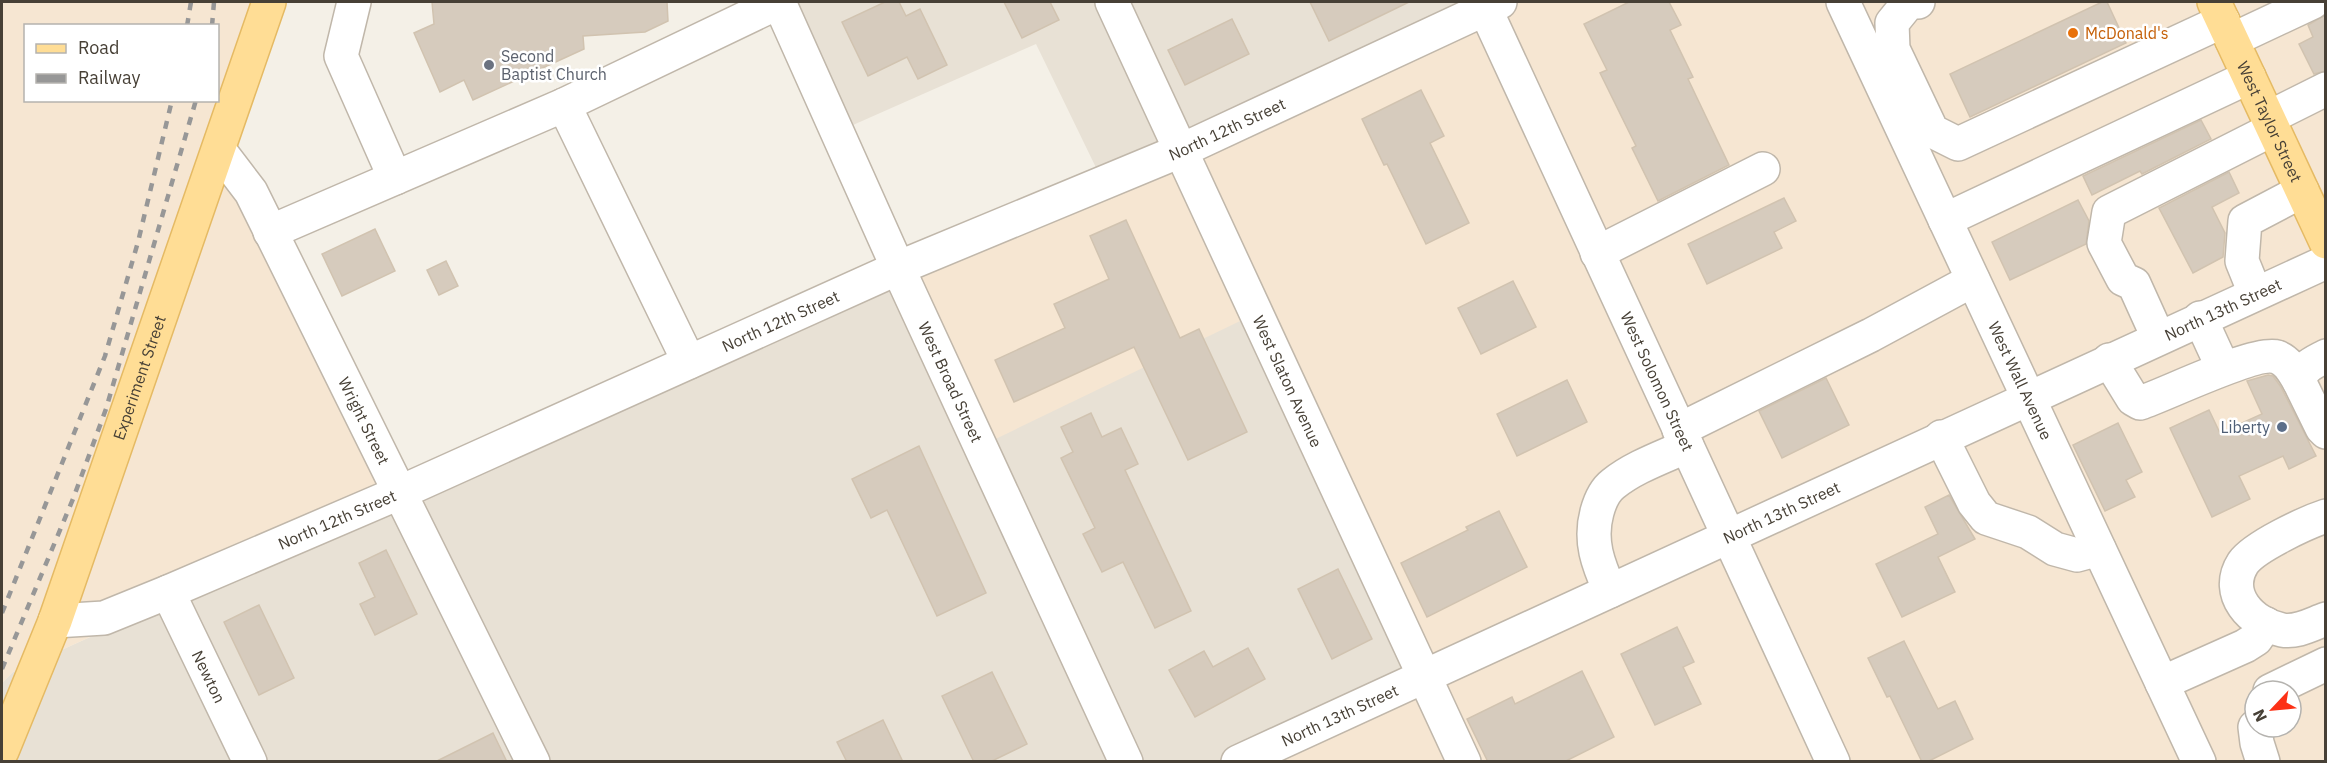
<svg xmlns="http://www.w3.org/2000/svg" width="2327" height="763" font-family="'IBM Plex Sans',sans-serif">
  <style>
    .residential { fill: #e8e1d5 }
    .commercial { fill: #f6e6d2; fill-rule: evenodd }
    .building { fill: #d6cbbd; stroke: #d1c3b0; stroke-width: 1.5 }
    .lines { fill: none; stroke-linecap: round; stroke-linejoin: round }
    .minor-casing { stroke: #c0b7aa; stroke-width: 36 }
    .major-casing { stroke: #e5ba64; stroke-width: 36 }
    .minor { stroke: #fff; stroke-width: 33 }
    .major { stroke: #ffdd95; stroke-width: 33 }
    .rail { stroke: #979797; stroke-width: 4.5; stroke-dasharray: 8 8; stroke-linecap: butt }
    .food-dot { fill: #e8710a; stroke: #fff; stroke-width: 2 }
    .worship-dot { fill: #6b7280; stroke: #fff; stroke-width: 2 }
    .service-dot { fill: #5c6f8a; stroke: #fff; stroke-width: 2 }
    .labels { text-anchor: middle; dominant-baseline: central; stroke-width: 5; stroke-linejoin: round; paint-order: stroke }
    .food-label { font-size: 16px; fill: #c56008; stroke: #fff; text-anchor: start }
    .worship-label { font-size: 16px; fill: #5b616d; stroke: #fff; text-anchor: start }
    .street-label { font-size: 16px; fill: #474036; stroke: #fff }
    .service-label { font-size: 16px; fill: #4e5e75; stroke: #fff; text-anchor: end }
  </style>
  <rect width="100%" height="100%" fill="#f4f0e7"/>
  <g class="residential">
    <path d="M797 2H1489L1102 180 1036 44 853 125Z"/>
    <path d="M907 272 1263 310 1432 678 1253 761 2 762V683L13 672 405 494Z"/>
  </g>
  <g class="commercial">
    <path d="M2 2H278L226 130 405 494 13 672 2 683ZM26 26H218V100H26Z"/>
    <path d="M1489 2H2325V761H1253L1432 678 1263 310 983 445 907 272ZM2255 691H2291V727H2255Z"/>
  </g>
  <g class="building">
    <path d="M432 2H667L668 21 645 32 583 36 584 49 473 100 464 80 440 92 414 33 434 24Z"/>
    <path d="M885 2H899L906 16 920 9 947 65 918 79 907 57 868 76 842 22Z"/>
    <path d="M1004 2H1050L1059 20 1022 38Z"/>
    <path d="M1310 2H1409L1329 41Z"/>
    <path d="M1629 2H1669L1681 25 1670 30 1693 77 1688 79 1729 165 1658 201 1632 148 1636 146 1600 73 1607 70 1584 24Z"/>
    <path d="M2102 2H2107L2126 43 1970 117 1950 74Z"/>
    <path d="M2325 15V71L2314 74 2299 44 2313 37 2308 25Z"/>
    <path d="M1232 19 1249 54 1185 85 1168 50Z"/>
    <path d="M1421 90 1444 136 1430 143 1469 223 1426 244 1387 164 1384 165 1362 119Z"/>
    <path d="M2201 120 2211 139 2142 174 2140 171 2092 195 2083 176Z"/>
    <path d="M2229 172 2239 193 2212 207 2225 233 2223 257 2193 273 2159 208Z"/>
    <path d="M1784 198 1796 221 1774 232 1782 248 1707 284 1688 244Z"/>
    <path d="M2078 200 2089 221 2086 244 2010 280 1992 242Z"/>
    <path d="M1126 220 1180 338 1199 329 1247 432 1188 460 1134 347 1014 402 995 360 1065 328 1054 304 1109 279 1090 236Z"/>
    <path d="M375 229 395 271 342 296 322 254Z"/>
    <path d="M446 261 458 286 439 295 427 270Z"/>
    <path d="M1513 281 1536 327 1481 354 1458 308Z"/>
    <path d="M2268 375 2273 376 2281 387 2316 456 2289 469 2283 456 2239 476 2250 499 2212 517 2170 428 2209 410 2220 433 2262 414 2247 381Z"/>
    <path d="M1826 378 1849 425 1782 458 1759 411Z"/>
    <path d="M1567 380 1587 422 1517 456 1497 414Z"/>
    <path d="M1091 413 1102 437 1121 428 1138 464 1125 470 1191 611 1155 628 1123 562 1102 572 1083 534 1095 528 1061 458 1073 452 1061 427Z"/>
    <path d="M2118 423 2142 472 2126 480 2135 497 2105 511 2073 445Z"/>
    <path d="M919 446 986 593 937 616 887 510 871 518 852 479Z"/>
    <path d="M1949 495 1975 539 1938 557 1955 592 1902 617 1876 564 1938 534 1925 507Z"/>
    <path d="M1499 511 1527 567 1427 617 1401 563 1468 530 1466 527Z"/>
    <path d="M386 550 417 614 375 635 360 604 375 597 359 563Z"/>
    <path d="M1338 569 1372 639 1332 659 1298 589Z"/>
    <path d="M259 605 294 678 259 695 224 622Z"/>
    <path d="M1677 627 1694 662 1683 667 1701 704 1655 725 1621 654Z"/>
    <path d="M1904 641 1938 709 1955 701 1973 739 1927 762H1922L1890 696 1887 697 1868 658Z"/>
    <path d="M1248 648 1265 679 1195 717 1169 670 1204 651 1213 667Z"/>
    <path d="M1582 671 1614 737 1564 762H1488L1467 719 1512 697 1515 704Z"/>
    <path d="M992 672 1027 744 990 762H974L942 696Z"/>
    <path d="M883 720 903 762H847L837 742Z"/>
    <path d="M493 733 507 762H435Z"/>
  </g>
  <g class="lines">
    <defs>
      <g id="minor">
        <path d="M354 2 341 56 395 178"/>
        <path id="s1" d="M779 2 898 268 1126 762"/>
        <path id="s2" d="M1112 2 1464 762"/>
        <path id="s3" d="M1482 2 1833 762"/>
        <path id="s4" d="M1843 2 2199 762"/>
        <path d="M1918 2H1909L1892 23 1893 49 1932 131 1958 144 2223 21"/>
        <path d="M2232 40 2313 2"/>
        <path d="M2268 118 2326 89"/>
        <path id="s5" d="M219 150 251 192 533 762"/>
        <path d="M1945 220 2249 77"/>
        <path d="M270 232 564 105"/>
        <path d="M1597 253 1763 169"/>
        <path d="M2255 293 2242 261 2245 221 2302 191"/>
        <path d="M2200 318 2223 368"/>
        <path d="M2158 337 2134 284 2123 279 2104 243 2109 212 2273 129"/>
        <path d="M2326 356C2313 363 2302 367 2299 381L2322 428 2326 432"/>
        <path d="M2109 360 2133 399 2140 403C2167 394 2256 350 2277 357 2288 361 2293 371 2299 381"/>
        <path d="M689 362 564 105 779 2"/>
        <path d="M1679 430 1871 335 1973 280"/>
        <path d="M1941 437 1974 503 1986 518 2028 532 2055 549 2077 555 2099 549"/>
        <path d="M2326 516C2305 523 2254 547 2243 563 2223 594 2252 624 2282 630 2297 633 2312 624 2326 619"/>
        <path d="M1610 591C1598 564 1589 541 1597 512 1600 501 1604 491 1613 484 1634 467 1663 457 1687 446"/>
        <path id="s6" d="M168 592 250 762"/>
        <path id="s7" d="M55 621 104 618 168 592 401 492 898 268 1180 151 1500 2"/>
        <path d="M2162 683 2245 646 2256 639 2266 624"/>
        <path d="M2270 691 2326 664"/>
        <path d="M2255 727 2257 743 2263 762"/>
        <path id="s8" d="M1238 762 2326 262"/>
      </g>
      <g id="major">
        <path id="s9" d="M2214 2 2326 242"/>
        <path id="s10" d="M2 751 55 621 269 2"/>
      </g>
    </defs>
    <use href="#minor" class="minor-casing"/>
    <use href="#major" class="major-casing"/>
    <use href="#minor" class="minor"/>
    <use href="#major" class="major"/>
    <g class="rail">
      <path d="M187 26 191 2"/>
      <path d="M212 26 214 2"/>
      <path d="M2 613 105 356 138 242 172 100"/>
      <path d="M2 669 73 499 106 409 196 100"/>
    </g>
  </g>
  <circle class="food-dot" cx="2073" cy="33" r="6"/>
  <circle class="worship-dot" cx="489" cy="65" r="6"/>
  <circle class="service-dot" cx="2282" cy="427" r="6"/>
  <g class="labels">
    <g class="food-label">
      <text x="2085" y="33">McDonald's</text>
    </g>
    <g class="worship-label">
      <text x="501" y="56">Second<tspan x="501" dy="18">Baptist Church</tspan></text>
    </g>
    <g class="street-label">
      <text stroke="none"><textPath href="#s9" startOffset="132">West Taylor Street</textPath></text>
      <text stroke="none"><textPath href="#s7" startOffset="1274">North 12th Street</textPath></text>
      <text stroke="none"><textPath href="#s8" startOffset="1084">North 13th Street</textPath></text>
      <text stroke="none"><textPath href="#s7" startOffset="788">North 12th Street</textPath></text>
      <text stroke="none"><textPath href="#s10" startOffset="398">Experiment Street</textPath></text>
      <text stroke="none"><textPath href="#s4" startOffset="418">West Wall Avenue</textPath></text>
      <text stroke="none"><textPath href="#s1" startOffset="417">West Broad Street</textPath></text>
      <text stroke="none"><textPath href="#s2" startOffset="418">West Slaton Avenue</textPath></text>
      <text stroke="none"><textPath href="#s3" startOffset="418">West Solomon Street</textPath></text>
      <text stroke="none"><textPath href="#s5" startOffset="308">Wright Street</textPath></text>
      <text stroke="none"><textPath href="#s8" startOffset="598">North 13th Street</textPath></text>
      <text stroke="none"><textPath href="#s7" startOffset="302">North 12th Street</textPath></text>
      <text stroke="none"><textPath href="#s6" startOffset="94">Newton</textPath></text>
      <text stroke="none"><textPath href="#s8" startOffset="112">North 13th Street</textPath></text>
    </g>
    <g class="service-label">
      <text x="2270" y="427">Liberty</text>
    </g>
  </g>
  <rect width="2327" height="763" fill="none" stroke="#474036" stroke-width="6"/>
  <rect x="24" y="24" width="195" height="78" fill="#ffffff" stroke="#b5b3af" stroke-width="1.5"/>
  <rect x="36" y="44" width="30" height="9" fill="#ffdd95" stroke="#b5b3af" stroke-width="1.5"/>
  <text x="78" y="54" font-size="18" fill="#474036">Road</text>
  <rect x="36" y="74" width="30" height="9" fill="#979797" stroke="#b5b3af" stroke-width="1.5"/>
  <text x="78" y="84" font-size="18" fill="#474036">Railway</text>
  <g transform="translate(2273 709) rotate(244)"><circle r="28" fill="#ffffff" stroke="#b5b3af" stroke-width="1.5"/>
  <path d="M0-4.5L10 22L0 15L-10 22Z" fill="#fc3116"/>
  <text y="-9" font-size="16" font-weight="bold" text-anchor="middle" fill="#474036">N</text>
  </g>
</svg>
